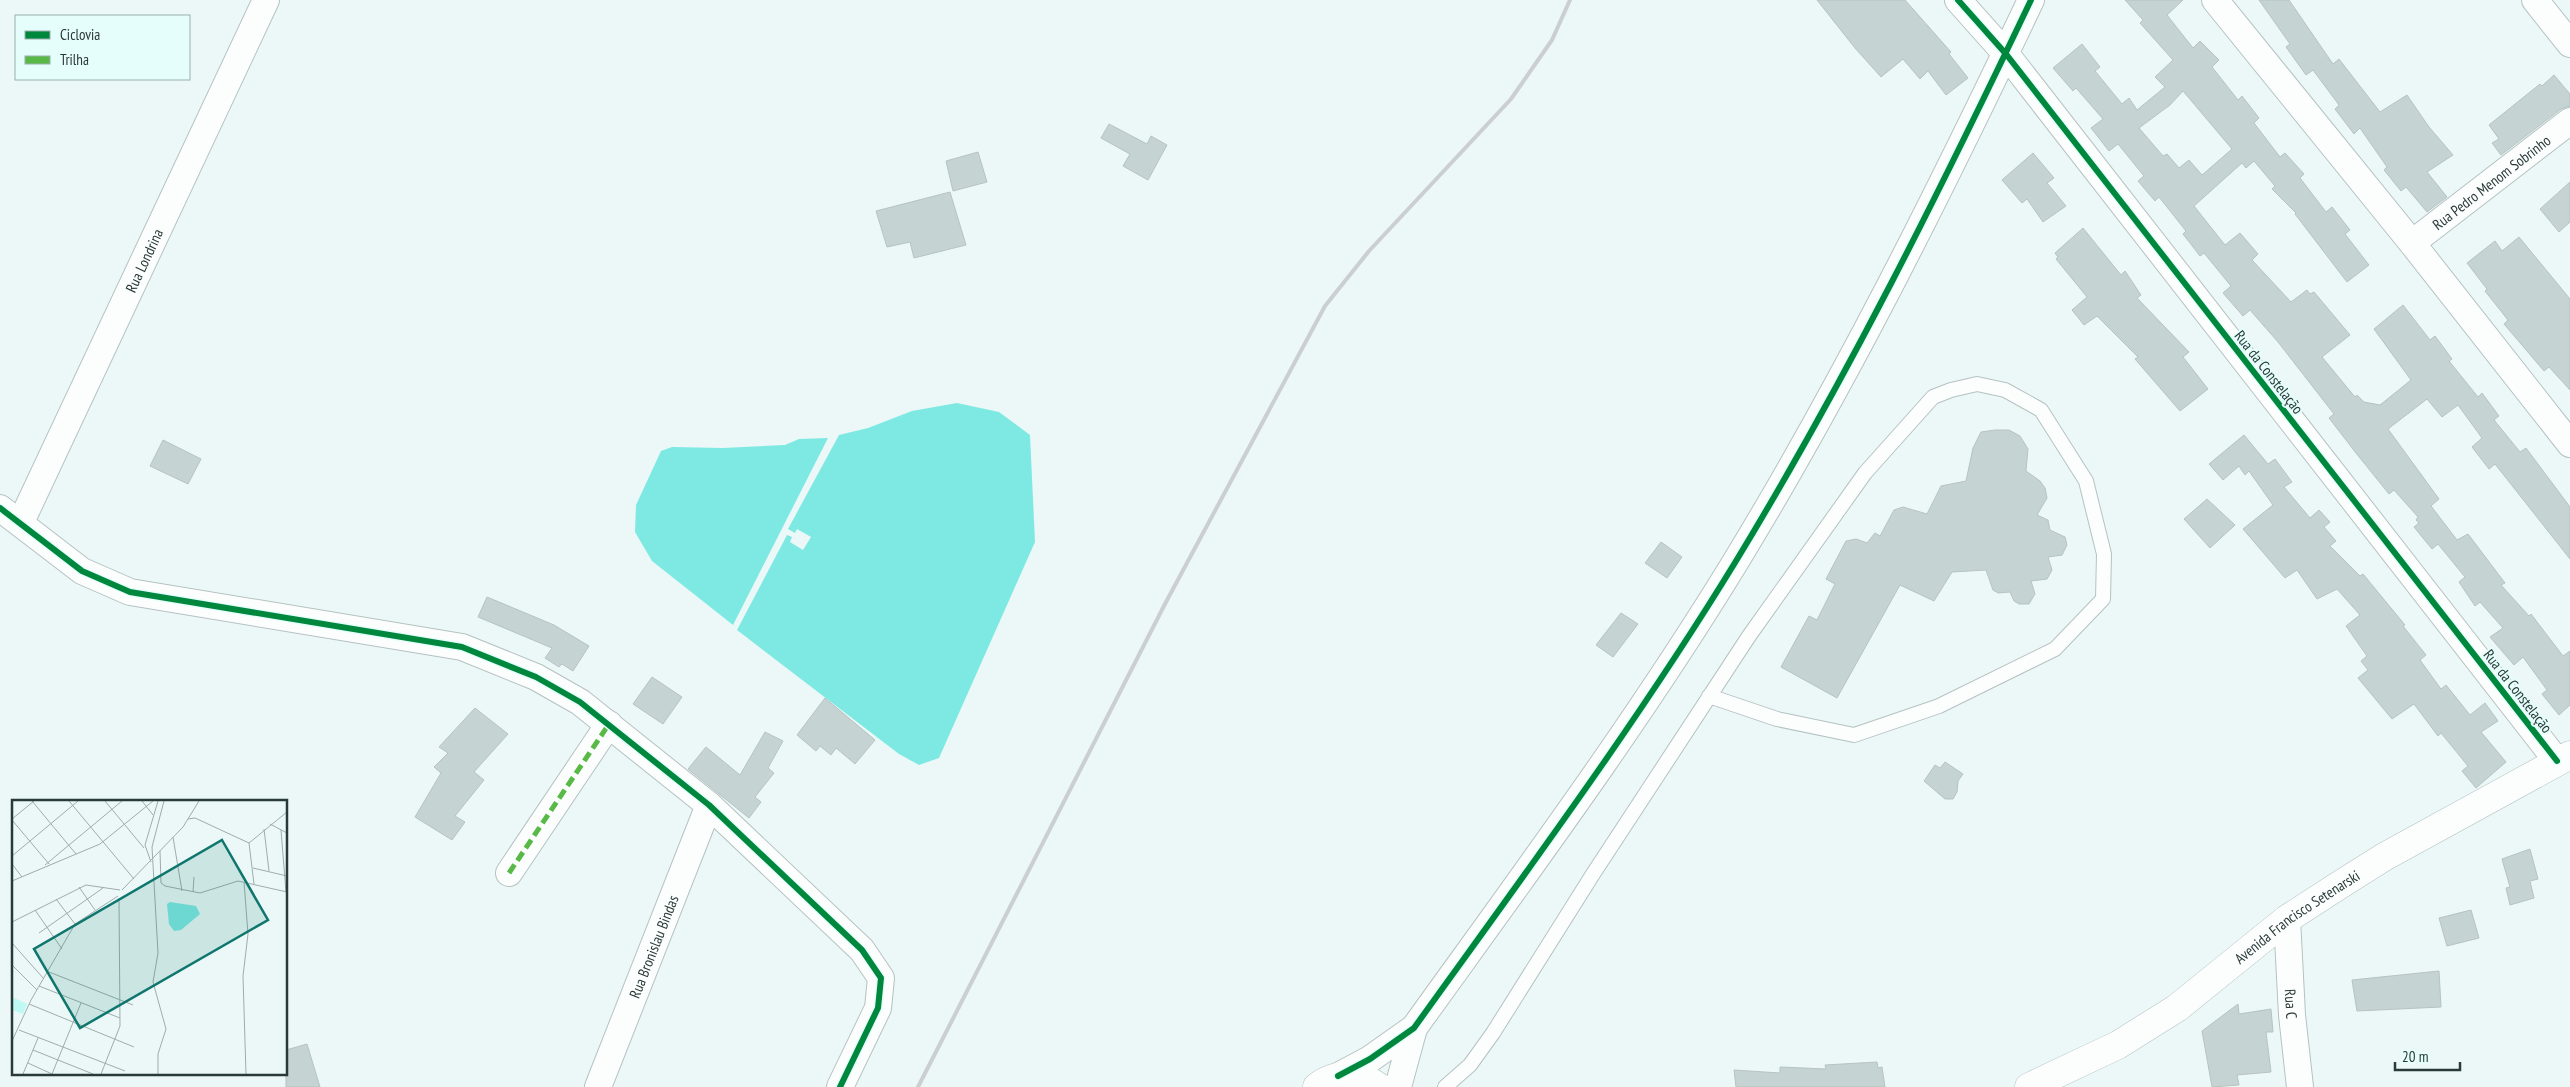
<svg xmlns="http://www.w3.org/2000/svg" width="2570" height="1087" font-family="'PT Sans Narrow',sans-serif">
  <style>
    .water { fill: #7ee9e3 }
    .building { fill: #c5d3d2; stroke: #b6c3c2; fill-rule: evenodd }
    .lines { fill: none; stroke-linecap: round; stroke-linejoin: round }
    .service-casing { stroke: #b5c2c1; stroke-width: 16 }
    .minor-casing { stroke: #b5c2c1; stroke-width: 28 }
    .tertiary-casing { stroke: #b5c2c1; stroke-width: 29 }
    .secondary-casing { stroke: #b5c2c1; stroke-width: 29 }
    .service { stroke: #fcfefe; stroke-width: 14 }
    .minor { stroke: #fcfefe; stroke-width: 26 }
    .tertiary { stroke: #fcfefe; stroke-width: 28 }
    .secondary { stroke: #fcfefe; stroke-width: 28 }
    .rail { stroke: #cccfcf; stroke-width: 4 }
    .quiet { stroke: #58b947; stroke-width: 5; stroke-dasharray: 10 5; stroke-linecap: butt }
    .cycleway-casing { stroke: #e5fefb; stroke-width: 9 }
    .cycleway { stroke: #00873e; stroke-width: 6 }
    .labels { text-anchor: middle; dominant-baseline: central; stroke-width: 4; stroke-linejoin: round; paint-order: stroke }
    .street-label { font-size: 15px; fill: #2a3a38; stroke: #e5fefb }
    .inset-road { fill: none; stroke: #9eacab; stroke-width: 1 }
    .view { fill: #0f766e; fill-opacity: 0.15; stroke: #0f766e; stroke-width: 2.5 }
    .inset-edge { fill: none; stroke: #2a3a38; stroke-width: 2.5 }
  </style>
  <rect width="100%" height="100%" fill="#ebf8f7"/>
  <g class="water">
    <path d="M957 403 999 412 1030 435 1035 542 939 758 919 765 899 754 737 630 787 535 792 537 790 542 803 550 811 537 797 529 795 533 788 529 839 435 868 428 912 411Z"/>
    <path d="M828 438 733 625 652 561 635 532 636 505 661 451 672 447 723 448 785 445 799 439Z"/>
  </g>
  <g class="building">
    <path d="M1817 0H1905L1951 52 1949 54 1968 78 1946 95 1928 71 1920 79 1903 59 1881 77 1855 48Z"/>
    <path d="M2125 0H2183L2167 15 2193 48 2200 41 2219 60 2212 67 2238 100 2242 96 2259 118 2254 123 2280 157 2285 153 2304 174 2300 178 2326 212 2332 207 2350 230 2345 234 2369 265 2347 282 2295 214 2296 213 2272 189 2275 186 2254 161 2246 168 2242 163 2194 206 2225 245 2240 233 2258 254 2252 260 2291 302 2307 290 2310 294 2314 292 2350 335 2322 357 2355 397 2357 395 2364 402 2380 405 2411 380 2374 329 2403 305 2430 340 2435 336 2452 359 2449 361 2478 397 2482 393 2499 416 2494 420 2520 452 2526 448 2570 507V559L2495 464 2489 469 2472 447 2482 438 2458 405 2442 417 2427 399 2388 429 2439 499 2431 506 2457 540 2468 534 2505 583 2501 585 2529 616 2531 614 2563 656 2570 651V705L2559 715 2542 694 2547 690 2523 657 2514 665 2490 637 2503 628 2480 602 2475 606 2459 582 2465 577 2438 544 2432 549 2414 527 2419 523 2416 520 2418 517 2394 490 2389 494 2356 453 2329 418 2334 414 2278 342 2250 310 2243 316 2223 293 2231 286 2204 253 2200 256 2183 234 2186 231 2159 197 2155 201 2138 181 2144 176 2118 144 2109 151 2091 128 2103 119 2076 88 2073 91 2053 68 2082 44 2100 67 2095 71 2122 104 2129 98 2137 110 2165 87 2155 77 2173 60 2140 23 2143 20ZM2183 91 2232 149 2202 175 2189 160 2179 168 2167 154 2163 156 2139 128 2170 105Z"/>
    <path d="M2259 0H2289L2333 64 2339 59 2380 112 2407 95 2429 127 2453 155 2427 172 2447 197 2427 212 2406 187 2401 191 2384 170 2387 167 2360 128 2354 134 2335 109 2339 105 2313 70 2306 75 2286 47 2290 44Z"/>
    <path d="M2554 75 2570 94V106L2561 109 2501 155 2492 143 2499 139 2489 125 2540 84 2542 86Z"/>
    <path d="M1109 124 1147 144 1151 136 1167 145 1148 180 1123 166 1130 154 1101 138Z"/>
    <path d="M978 152 987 182 953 191 946 161Z"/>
    <path d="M2033 153 2054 178 2047 183 2066 206 2043 222 2027 199 2022 203 2002 180Z"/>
    <path d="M2570 182V222L2559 232 2540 209Z"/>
    <path d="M950 192 966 245 914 258 910 242 887 247 876 211Z"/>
    <path d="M2083 228 2121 275 2125 271 2141 295 2137 298 2189 352 2183 357 2208 389 2180 411 2135 359 2138 357 2097 316 2084 325 2072 310 2087 297 2056 259 2058 257 2055 253Z"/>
    <path d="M2519 237 2570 299V390L2549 367 2544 371 2504 324 2508 320 2485 291 2487 289 2467 263 2495 241 2502 251Z"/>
    <path d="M1995 430H2009L2020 436 2028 449 2026 471 2040 481 2045 488 2047 498 2037 515 2048 520 2050 530 2065 537 2067 545 2062 555 2048 557 2052 570 2047 579 2031 581 2035 594 2029 604H2019L2014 601 2010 592 1998 593 1993 590 1986 570 1952 572 1934 601 1900 585 1837 698 1781 667 1809 616 1817 620 1835 584 1826 579 1846 541 1856 539 1867 543 1875 533 1880 536 1894 510 1903 507 1927 514 1941 486 1966 481 1973 448 1981 432Z"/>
    <path d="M2244 435 2268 464 2275 459 2292 482 2284 487 2310 518 2319 510 2330 522 2324 527 2336 541 2330 546 2360 576 2363 574 2405 625 2403 626 2426 655 2420 660 2441 689 2446 685 2470 715 2485 703 2498 721 2481 732 2506 762 2476 788 2462 771 2468 766 2441 733 2438 736 2414 704 2392 719 2358 678 2368 670 2361 661 2367 656 2346 626 2360 615 2337 589 2317 599 2297 570 2285 578 2243 529 2273 505 2249 471 2245 475 2239 466 2223 480 2209 464Z"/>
    <path d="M163 440 201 459 188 484 150 466Z"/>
    <path d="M2207 499 2235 525 2210 548 2184 519Z"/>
    <path d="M1661 542 1682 557 1667 578 1645 563Z"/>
    <path d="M487 597 554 625 589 646 573 671 562 664 559 667 545 658 552 648 478 617Z"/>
    <path d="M1621 613 1638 624 1613 657 1596 645Z"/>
    <path d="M652 677 682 697 663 724 633 704Z"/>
    <path d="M825 698 875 740 855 764 836 748 831 755 820 746 816 751 797 735Z"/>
    <path d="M475 708 508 734 474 772 484 780 455 816 465 822 452 840 415 817 441 773 434 767 448 753 439 747Z"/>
    <path d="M765 732 783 741 768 768 774 773 755 797 761 802 749 818 688 769 706 747 740 775Z"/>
    <path d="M1945 762 1963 774 1958 781 1957 792 1953 799H1945L1924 781 1935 765 1940 768Z"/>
    <path d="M2530 849 2538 879 2530 881 2534 898 2510 905 2506 888 2510 887 2502 859Z"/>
    <path d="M2471 910 2479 938 2447 946 2439 918Z"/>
    <path d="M2439 971 2441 1007 2357 1011 2352 980Z"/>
    <path d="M2238 1004 2239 1014 2271 1009 2273 1032H2266L2271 1072 2237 1075 2239 1085 2212 1087 2202 1031Z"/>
    <path d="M307 1044 320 1087H286V1050Z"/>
    <path d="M1877 1062 1878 1068 1882 1067 1885 1087H1736L1734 1070 1780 1073V1067L1826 1069 1825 1065Z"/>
  </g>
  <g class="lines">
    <defs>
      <path id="service" d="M1445 1087 1470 1065 1493 1033 1593 874 1749 636 1865 473 1933 397 1951 390 1977 384 2005 390 2041 410 2086 481 2104 554 2103 599 2055 649 1939 706 1854 735 1777 719 1709 696"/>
      <g id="minor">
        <path d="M1958 0 2006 54 2557 761"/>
        <path d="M2215 0 2412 243 2570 444"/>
        <path d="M2535 0 2570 44"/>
        <path id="s1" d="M2412 243 2570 121"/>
        <path d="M0 508 82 571 130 592 462 647 536 677 580 702 709 805 862 950 881 978 878 1008 840 1087"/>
        <path id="s2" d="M21 522 266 0"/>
        <path d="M509 873 609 724"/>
        <path id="s3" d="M2287 919 2292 1015 2300 1087"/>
        <path d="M1338 1076 1370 1059 1414 1028C1524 875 1637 723 1736 561 1846 380 1940 191 2031 0"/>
        <path id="s4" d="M598 1087 709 805"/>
        <path d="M1398 1087 1414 1028"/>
      </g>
      <g id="tertiary">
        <path id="s5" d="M2029 1087 2118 1045 2177 1008 2287 919 2338 886 2384 857 2570 755"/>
      </g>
      <path id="secondary" d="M1317 1087C1336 1072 1360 1073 1379 1087"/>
    </defs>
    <use href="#service" class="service-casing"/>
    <use href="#minor" class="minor-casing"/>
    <use href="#tertiary" class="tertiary-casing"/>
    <use href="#secondary" class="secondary-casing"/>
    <use href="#service" class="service"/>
    <use href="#minor" class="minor"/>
    <use href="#tertiary" class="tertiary"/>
    <use href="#secondary" class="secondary"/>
    <path class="rail" d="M918 1087 1166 602 1325 306 1369 251 1511 99 1552 40 1570 0"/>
    <path class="quiet" d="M509 873 609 724"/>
    <defs>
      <g id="cycleway">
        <path d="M1958 0 2006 54 2557 761"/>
        <path d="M0 508 82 571 130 592 462 647 536 677 580 702 709 805 862 950 881 978 878 1008 840 1087"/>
        <path d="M1338 1076 1370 1059 1414 1028C1524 875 1637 723 1736 561 1846 380 1940 191 2031 0"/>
      </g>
    </defs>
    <use href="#cycleway" class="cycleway-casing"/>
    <use href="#cycleway" class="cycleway"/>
  </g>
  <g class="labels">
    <g class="street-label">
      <text stroke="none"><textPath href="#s1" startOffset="100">Rua Pedro Menom Sobrinho</textPath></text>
      <text stroke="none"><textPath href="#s2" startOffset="289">Rua Londrina</textPath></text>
      <text transform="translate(2269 372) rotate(52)">Rua da Constelação</text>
      <text transform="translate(2518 691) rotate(52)">Rua da Constelação</text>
      <text stroke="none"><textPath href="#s5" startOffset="319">Avenida Francisco Setenarski</textPath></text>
      <text stroke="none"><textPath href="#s4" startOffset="151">Rua Bronislau Bindas</textPath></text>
      <text stroke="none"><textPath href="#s3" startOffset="85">Rua C</textPath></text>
    </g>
  </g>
  <g transform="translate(12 800)">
    <rect width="275" height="275" fill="#ebf8f7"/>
    <path d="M0 197 15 204 11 214 0 210Z" fill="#bff9f4"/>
    <path d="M158 102 184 106 188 114 169 130 162 131 157 124 155 104Z" fill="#7ee9e3"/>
    <path class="inset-road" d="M20 1 64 54M57 1 122 79M93 1 132 48M130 1 141 15M0 19 22 1M176 19 183 18 237 43M0 20 37 64M258 24 275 33M252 29 257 71M269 30 274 92M161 37 170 91M237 43 275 12M237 43 242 84M148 51 149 83 153 86 188 93 226 81 275 92M0 56 66 1M139 62 133 45 146 1M0 64 10 77M33 65 110 1M241 68 275 76M0 81 88 44 141 1M232 82 236 134 231 176 234 274M67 87 83 110M110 90 171 27 187 1M181 92 182 77M44 99 63 124M23 110 50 149M0 122 74 85 108 90M27 133 91 88M0 143 32 179M0 165 25 190M37 172 121 205M27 186 108 218M17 204 122 247M7 230 113 271M0 241 19 200 63 124 106 96M21 250 81 274M16 263 40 274M11 274 26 238M40 274 69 203M89 274 108 226 107 98M146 274V254L154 229 141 182 146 153 140 47 152 1"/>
    <path class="view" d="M210 40 256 120 68 228 22 149Z"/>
    <rect width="275" height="275" class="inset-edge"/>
  </g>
  <rect x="15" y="15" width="175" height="65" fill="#e5fefb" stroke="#9ab0ad"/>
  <rect x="25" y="31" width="25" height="8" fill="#00873e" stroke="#9ab0ad"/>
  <text x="60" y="40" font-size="15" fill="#2a3a38">Ciclovia</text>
  <rect x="25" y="56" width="25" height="8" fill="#58b947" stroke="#9ab0ad"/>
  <text x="60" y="65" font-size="15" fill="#2a3a38">Trilha</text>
  <path d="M2395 1062v8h65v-8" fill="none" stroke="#2a3a38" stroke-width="2.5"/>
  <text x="2402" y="1062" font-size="15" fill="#2a3a38" stroke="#e5fefb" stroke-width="4" paint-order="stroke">20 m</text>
</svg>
